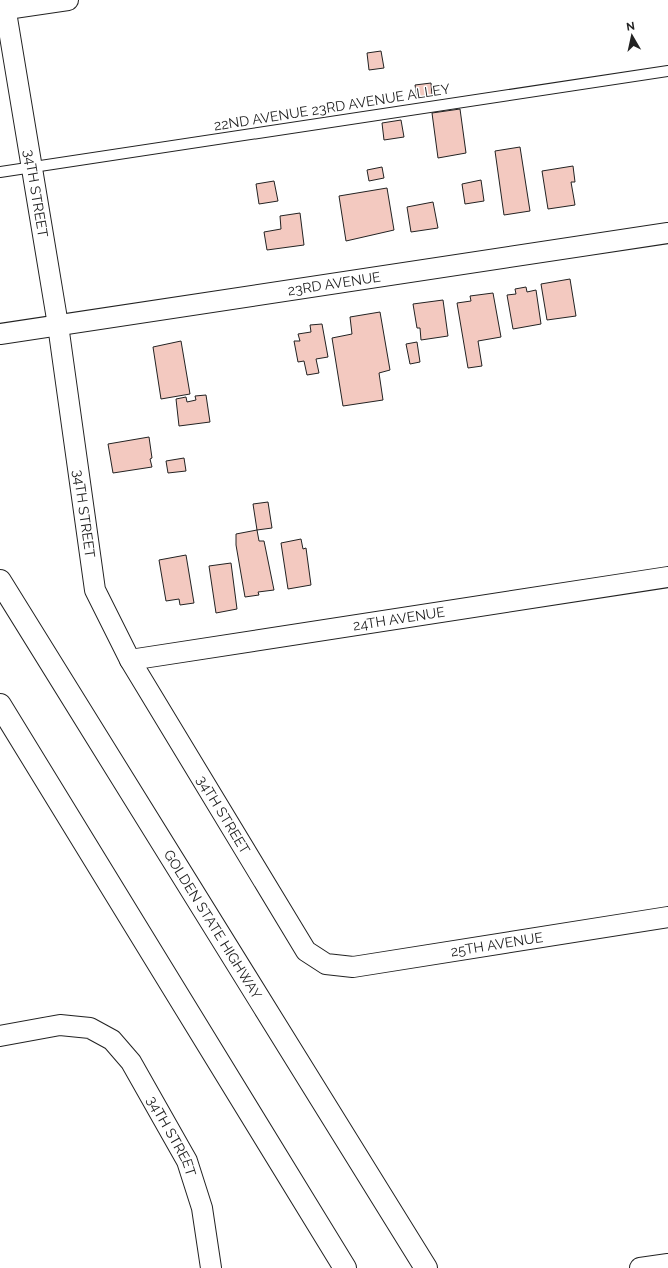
<svg xmlns="http://www.w3.org/2000/svg" width="668" height="1268" font-family="Raleway,sans-serif">
  <style>
    .building { fill: #f3c9c0; stroke: #222 }
    .lines { fill: none; stroke-linecap: round; stroke-linejoin: round }
    .lane-casing { stroke: #222; stroke-width: 12 }
    .street-casing { stroke: #222; stroke-width: 22 }
    .highway-casing { stroke: #222; stroke-width: 24 }
    .lane { stroke: #fff; stroke-width: 10 }
    .street { stroke: #fff; stroke-width: 20 }
    .highway { stroke: #fff; stroke-width: 22 }
    .labels { text-anchor: middle; dominant-baseline: central; stroke-width: 3; stroke-linejoin: round; paint-order: stroke }
    .street-label { font-size: 14px; fill: #222; stroke: #fff }
  </style>
  <rect width="100%" height="100%" fill="#fff"/>
  <g class="building">
    <path d="M381 51 384 68 369 70 367 53Z"/>
    <path d="M431 83 432 95 417 97 415 85Z"/>
    <path d="M460 109 466 153 438 158 432 113Z"/>
    <path d="M401 120 404 137 384 140 382 123Z"/>
    <path d="M520 147 530 211 504 215 495 151Z"/>
    <path d="M573 166 575 182H571L575 205 548 209 542 171Z"/>
    <path d="M382 167 384 178 369 181 367 170Z"/>
    <path d="M481 180 484 201 465 204 462 184Z"/>
    <path d="M274 181 278 201 259 204 256 184Z"/>
    <path d="M387 188 394 230 346 241 339 196Z"/>
    <path d="M433 202 438 228 411 232 407 207Z"/>
    <path d="M300 213 304 245 267 250 264 232 281 229 280 216Z"/>
    <path d="M570 279 576 316 547 320 541 284Z"/>
    <path d="M526 287 527 292 536 290 541 324 513 329 507 295 516 294 515 289Z"/>
    <path d="M493 293 501 337 478 341 482 366 468 368 457 303 471 301 470 296Z"/>
    <path d="M443 300 448 336 421 340 420 328H417L413 304Z"/>
    <path d="M380 312 390 370 379 373 383 400 343 406 332 338 352 334 350 317Z"/>
    <path d="M322 324 328 357 316 359 319 373 307 375 304 361 298 362 294 341H300L298 334 311 332 310 325Z"/>
    <path d="M181 341 190 394 161 399 153 347Z"/>
    <path d="M417 342 420 362 410 364 406 344Z"/>
    <path d="M206 395 210 422 179 426 176 399 186 397 187 402 196 400 195 396Z"/>
    <path d="M149 437 152 458 150 459 152 467 113 473 108 444Z"/>
    <path d="M184 458 186 471 168 473 166 461Z"/>
    <path d="M268 502 272 528 257 530 253 504Z"/>
    <path d="M257 530 259 541H264L274 590 258 592 259 595 245 597 236 545V534Z"/>
    <path d="M301 539 303 549 306 548 311 585 288 589 281 543Z"/>
    <path d="M186 555 194 603 180 605 179 599 166 601 159 560Z"/>
    <path d="M231 563 237 609 216 613 209 566Z"/>
  </g>
  <g class="lines">
    <defs>
      <path id="lane" d="M0 172 668 71"/>
      <g id="street">
        <path id="s1" d="M4 0 58 325 95 590 130 660 306 951 326 964 353 967 668 917"/>
        <path d="M0 10 68 0"/>
        <path id="s2" d="M0 334 668 233"/>
        <path id="s3" d="M130 660 668 577"/>
        <path id="s4" d="M0 1036 60 1025 90 1028 112 1040 131 1062 187 1161 202 1208 211 1268"/>
        <path d="M640 1268 668 1264"/>
      </g>
      <g id="highway">
        <path id="s5" d="M0 581 426 1268"/>
        <path d="M0 705 345 1268"/>
      </g>
    </defs>
    <use href="#lane" class="lane-casing"/>
    <use href="#street" class="street-casing"/>
    <use href="#highway" class="highway-casing"/>
    <use href="#lane" class="lane"/>
    <use href="#street" class="street"/>
    <use href="#highway" class="highway"/>
  </g>
  <g class="labels">
    <g class="street-label">
      <text transform="translate(332 107) rotate(-9)">22ND AVENUE 23RD AVENUE ALLEY</text>
      <text stroke="none"><textPath href="#s1" startOffset="196">34TH STREET</textPath></text>
      <text stroke="none"><textPath href="#s2" startOffset="338">23RD AVENUE</textPath></text>
      <text stroke="none"><textPath href="#s1" startOffset="520">34TH STREET</textPath></text>
      <text stroke="none"><textPath href="#s3" startOffset="272">24TH AVENUE</textPath></text>
      <text stroke="none"><textPath href="#s1" startOffset="856">34TH STREET</textPath></text>
      <text stroke="none"><textPath href="#s5" startOffset="404">GOLDEN STATE HIGHWAY</textPath></text>
      <text stroke="none"><textPath href="#s1" startOffset="1212">25TH AVENUE</textPath></text>
      <text stroke="none"><textPath href="#s4" startOffset="230">34TH STREET</textPath></text>
    </g>
  </g>
  <g transform="translate(632 36) rotate(351)" stroke="#ffffff" stroke-width="3" paint-order="stroke">
  <path d="M0-3L7 15L0 10L-7 15Z" fill="#222222"/>
  <text y="-6" font-size="11" font-weight="bold" text-anchor="middle" fill="#222222">N</text>
  </g>
</svg>
